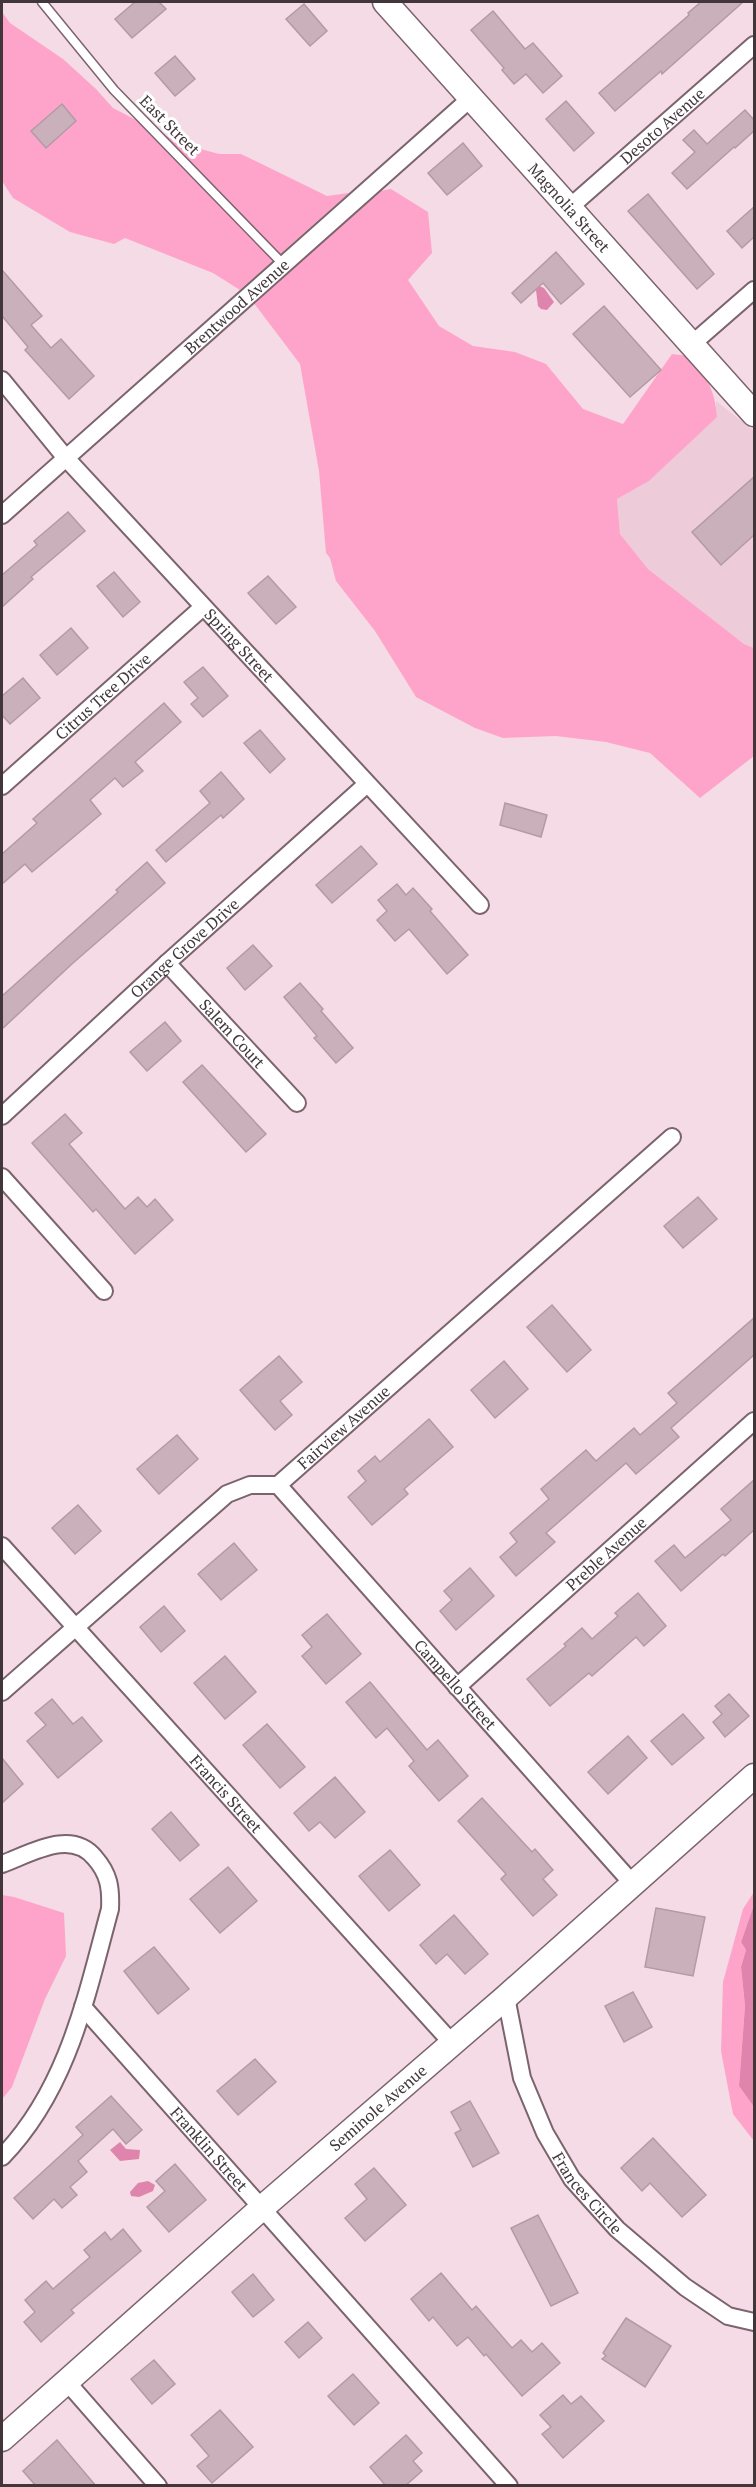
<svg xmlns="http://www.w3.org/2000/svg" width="756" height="2487" font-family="'PT Serif',serif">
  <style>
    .built { fill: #edcbd8 }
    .green { fill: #fea4ca }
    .water { fill: #df84ac }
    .building { fill: #c9b0ba; stroke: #b39aa4; stroke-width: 1.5 }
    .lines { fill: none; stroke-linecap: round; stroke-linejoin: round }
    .lane-casing { stroke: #7b646d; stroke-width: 11 }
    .street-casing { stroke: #7b646d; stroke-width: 20 }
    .secondary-casing { stroke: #7b646d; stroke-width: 27 }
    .lane { stroke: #fff; stroke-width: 8 }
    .street { stroke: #fff; stroke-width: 16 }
    .secondary { stroke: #fff; stroke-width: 24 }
    .labels { text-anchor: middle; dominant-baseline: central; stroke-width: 6; stroke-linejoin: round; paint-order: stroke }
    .street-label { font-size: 16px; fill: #41373b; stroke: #fff }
  </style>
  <rect width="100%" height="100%" fill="#f5dbe5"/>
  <path class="built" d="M716 401 754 431V648L744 644 648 569 620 534 617 499 649 481 716 417Z"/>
  <g class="green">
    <path d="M2 12 10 23 63 59 96 89 113 108 182 144 219 154H241L327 196 349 193 240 290 213 273 125 238 114 244 70 232 13 198 2 181Z"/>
    <path d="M391 189 428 212 432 253 408 280 439 326 473 346 515 352 546 364 583 409 623 424 672 354 689 356C707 376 715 391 717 417L649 481 617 499 620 534 648 569 744 644 754 648V756L700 798 650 753 606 742 556 736 503 738 475 728 416 697 375 631 336 581 330 558 326 553 319 471 300 364 253 302 380 191Z"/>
    <path d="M754 1892V1905L741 1942 746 1950 741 1967 745 2006 739 2086 754 2107V2141L733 2114 721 2051 723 1982 743 1909Z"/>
    <path d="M2 1895 14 1897 64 1913 66 1956 45 1999 12 2087 2 2099Z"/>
  </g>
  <g class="water">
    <path d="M539 286 544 288 554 302 547 310 541 309 538 306 536 290Z"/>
    <path d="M754 1905V2107L739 2086 745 2006 741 1967 746 1950 741 1942Z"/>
    <path d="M120 2142 126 2149 140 2150 139 2159 120 2161 110 2150Z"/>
    <path d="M148 2181 155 2185 153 2191 139 2197 131 2196 130 2192 138 2183Z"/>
  </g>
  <g class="building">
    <path d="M135 2H159L166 9 132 38 115 19Z"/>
    <path d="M701 2H743L662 74 661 71 615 111 599 93 689 15 688 13Z"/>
    <path d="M304 4 327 31 310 46 286 19Z"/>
    <path d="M493 11 525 49 533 43 562 76 543 93 526 74 514 84 502 70 504 68 471 30Z"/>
    <path d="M175 56 195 79 175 96 155 73Z"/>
    <path d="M566 101 594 133 574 151 546 119Z"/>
    <path d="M62 104 76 121 46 148 31 131Z"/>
    <path d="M745 110 754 120V131L735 148 734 147 687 189 672 173 695 152 683 140 694 130 707 144Z"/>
    <path d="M463 143 482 166 447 195 428 173Z"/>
    <path d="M648 194 714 274 697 289 628 211Z"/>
    <path d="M754 207V237L742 248 727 231Z"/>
    <path d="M556 252 584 284 561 304 543 283 521 303 512 293Z"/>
    <path d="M2 270 42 316 31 325 51 348 61 339 94 376 69 399 25 350 28 347 2 316Z"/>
    <path d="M604 306 661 370 630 397 573 334Z"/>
    <path d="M754 477V535L721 565 692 532Z"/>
    <path d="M68 512 85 531 31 577 33 579 2 607V575L37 545 34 541Z"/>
    <path d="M114 572 140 602 123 617 97 586Z"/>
    <path d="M268 576 296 607 276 624 248 593Z"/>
    <path d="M71 628 88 648 57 675 40 655Z"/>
    <path d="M203 667 228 696 203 717 191 704 198 698 184 682Z"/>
    <path d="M23 678 40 698 10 724 2 715V696Z"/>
    <path d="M164 703 181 722 135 762 143 771 123 787 115 778 90 800 101 814 32 872 25 864 2 884V854L37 823 33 819Z"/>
    <path d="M260 730 285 759 270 773 244 743Z"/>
    <path d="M221 772 244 799 223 818 221 815 166 862 156 850 210 803 200 791Z"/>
    <path d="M505 803 547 815 541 837 500 825Z"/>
    <path d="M361 846 377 864 332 903 316 885Z"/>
    <path d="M147 862 165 883 73 963 2 1029V996L118 892 116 890Z"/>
    <path d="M397 884 406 895 413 888 432 909 430 911 468 955 447 974 409 929 395 941 377 920 387 911 378 900Z"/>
    <path d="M253 945 272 966 245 990 227 968Z"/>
    <path d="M300 983 323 1009 321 1011 353 1048 336 1063 314 1038 317 1036 284 997Z"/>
    <path d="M165 1022 181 1041 147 1071 130 1052Z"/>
    <path d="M202 1065 266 1134 246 1152 183 1082Z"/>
    <path d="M65 1114 82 1133 69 1144 125 1209 138 1197 147 1207 155 1199 173 1220 135 1254 96 1209 93 1212 32 1143Z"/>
    <path d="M698 1197 717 1219 683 1248 664 1226Z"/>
    <path d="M552 1305 591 1350 567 1372 527 1327Z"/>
    <path d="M754 1318V1355L671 1428 679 1437 636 1474 626 1463 546 1533 555 1542 516 1576 500 1557 517 1542 510 1533 549 1499 541 1489 586 1450 596 1461 634 1428 640 1435 677 1403 668 1393Z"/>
    <path d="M279 1356 302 1382 280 1401 292 1415 275 1430 240 1390Z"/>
    <path d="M504 1361 528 1389 495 1418 471 1390Z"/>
    <path d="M429 1419 453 1447 404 1489 408 1494 372 1525 348 1497 366 1481 358 1471 375 1456 380 1462Z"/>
    <path d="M177 1435 198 1459 159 1494 137 1469Z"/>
    <path d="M754 1480V1530L725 1556 723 1554 681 1591 655 1561 674 1545 685 1558 731 1520 721 1509Z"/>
    <path d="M78 1505 101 1531 75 1554 52 1528Z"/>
    <path d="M234 1543 257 1570 221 1600 198 1574Z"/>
    <path d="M470 1568 494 1596 456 1630 440 1611 452 1600 444 1591Z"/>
    <path d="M638 1593 666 1626 644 1646 636 1637 592 1676 589 1673 550 1706 527 1679 566 1646 564 1644 582 1628 592 1639 618 1616 615 1613Z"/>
    <path d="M164 1606 185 1631 161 1652 140 1627Z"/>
    <path d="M327 1614 361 1654 326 1684 302 1656 312 1647 302 1635Z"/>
    <path d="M225 1656 256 1692 225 1719 194 1683Z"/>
    <path d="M370 1682 427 1750 438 1740 468 1776 439 1801 409 1766 414 1761 387 1728 376 1738 346 1702Z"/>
    <path d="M729 1694 749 1716 725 1737 713 1722 722 1714 715 1706Z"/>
    <path d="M52 1699 73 1724 82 1717 102 1741 58 1778 27 1741 46 1725 35 1713Z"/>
    <path d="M683 1714 704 1738 672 1765 651 1741Z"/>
    <path d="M267 1724 305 1767 280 1788 243 1745Z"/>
    <path d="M628 1736 647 1758 608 1794 588 1772Z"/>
    <path d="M2 1758 23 1784 2 1803Z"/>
    <path d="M335 1777 365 1812 335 1838 320 1822 309 1831 294 1813Z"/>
    <path d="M482 1798 532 1852 535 1849 553 1870 543 1879 557 1895 533 1916 501 1879 506 1874 458 1821Z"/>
    <path d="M171 1812 199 1845 180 1861 152 1829Z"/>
    <path d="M390 1850 420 1885 389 1911 359 1876Z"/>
    <path d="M228 1867 257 1901 220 1933 190 1899Z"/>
    <path d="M656 1908 705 1917 693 1976 645 1967Z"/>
    <path d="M454 1915 488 1954 465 1974 447 1954 436 1964 420 1945Z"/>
    <path d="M154 1947 189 1989 158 2014 124 1971Z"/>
    <path d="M633 1992 652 2027 624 2042 605 2006Z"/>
    <path d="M255 2059 276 2082 238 2115 217 2091Z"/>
    <path d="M111 2096 142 2130 126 2144 113 2129 78 2161 87 2172 70 2187 77 2195 62 2208 54 2199 33 2219 14 2198 83 2135 76 2127Z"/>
    <path d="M470 2101 499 2153 473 2167 455 2133 461 2130 451 2112Z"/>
    <path d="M653 2138 706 2195 682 2217 650 2183 642 2191 621 2168Z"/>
    <path d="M175 2164 206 2200 169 2232 147 2207 165 2191 156 2181Z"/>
    <path d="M374 2168 406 2205 365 2241 345 2218 367 2199 355 2184Z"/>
    <path d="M538 2215 578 2293 551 2306 511 2228Z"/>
    <path d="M123 2229 141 2251 71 2310 74 2313 41 2342 24 2322 35 2312 25 2300 46 2281 53 2289 90 2257 84 2250 105 2232 111 2240Z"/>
    <path d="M441 2273 472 2310 476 2306 512 2348 521 2340 532 2352 542 2343 560 2363 522 2396 486 2354 484 2356 468 2337 457 2346 433 2317 429 2321 411 2299Z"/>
    <path d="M253 2274 274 2300 253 2317 232 2292Z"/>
    <path d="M626 2318 671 2346 645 2387 602 2359 606 2356 603 2353Z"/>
    <path d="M308 2322 322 2338 299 2358 285 2342Z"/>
    <path d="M154 2360 175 2384 152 2404 131 2379Z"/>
    <path d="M353 2374 379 2403 354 2425 328 2396Z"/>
    <path d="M563 2395 571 2404 581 2396 604 2421 563 2458 542 2434 551 2427 540 2415Z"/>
    <path d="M220 2410 253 2447 212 2483 197 2466 209 2456 191 2435Z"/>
    <path d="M406 2435 422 2453 413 2461 422 2471 405 2486H386L370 2467Z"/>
    <path d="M57 2440 96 2486H36L23 2471Z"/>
  </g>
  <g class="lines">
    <defs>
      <path id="lane" d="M42 2 114 90 283 264"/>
      <g id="street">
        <path id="s1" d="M570 207 754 45"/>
        <path d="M692 344 754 290"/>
        <path id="s2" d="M2 380 65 457 480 905"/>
        <path id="s3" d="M2 515 471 98"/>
        <path id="s4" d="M2 786 203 607"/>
        <path id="s5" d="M167 963 297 1103"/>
        <path id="s6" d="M2 1116 167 963 367 784"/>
        <path d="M2 1177 104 1291"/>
        <path id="s7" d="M278 1485 632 1883"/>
        <path id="s8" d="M2 1546 452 2043"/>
        <path id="s9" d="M457 1687 754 1421"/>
        <path id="s10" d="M2 1692 227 1494 250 1485H278L672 1137"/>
        <path d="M2 1864C30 1854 71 1828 95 1858 109 1874 111 1888 110 1909 86 1997 68 2089 2 2157"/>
        <path id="s11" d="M506 1997 522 2078 545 2133 572 2179 617 2229 685 2287 728 2316 754 2322"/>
        <path id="s12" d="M83 2007 509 2486"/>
        <path d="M67 2382 158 2486"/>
      </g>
      <g id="secondary">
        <path id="s13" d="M385 2 754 414"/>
        <path id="s14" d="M2 2439 263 2207 506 1997 754 1776"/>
      </g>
    </defs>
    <use href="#lane" class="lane-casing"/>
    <use href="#street" class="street-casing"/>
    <use href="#secondary" class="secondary-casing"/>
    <use href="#lane" class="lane"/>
    <use href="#street" class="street"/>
    <use href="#secondary" class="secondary"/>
  </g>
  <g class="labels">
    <g class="street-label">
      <text transform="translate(170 125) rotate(45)">East Street</text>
      <text stroke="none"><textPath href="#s1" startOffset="123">Desoto Avenue</textPath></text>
      <text stroke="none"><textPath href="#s13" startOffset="276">Magnolia Street</textPath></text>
      <text stroke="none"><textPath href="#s3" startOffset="314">Brentwood Avenue</textPath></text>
      <text stroke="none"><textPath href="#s2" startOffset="356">Spring Street</textPath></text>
      <text stroke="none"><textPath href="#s4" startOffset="135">Citrus Tree Drive</textPath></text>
      <text stroke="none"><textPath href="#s6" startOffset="248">Orange Grove Drive</textPath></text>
      <text stroke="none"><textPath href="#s5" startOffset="96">Salem Court</textPath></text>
      <text stroke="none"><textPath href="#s10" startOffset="440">Fairview Avenue</textPath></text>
      <text stroke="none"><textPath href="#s9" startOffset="200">Preble Avenue</textPath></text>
      <text stroke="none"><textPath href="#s7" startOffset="267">Campello Street</textPath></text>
      <text stroke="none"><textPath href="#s8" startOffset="334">Francis Street</textPath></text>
      <text stroke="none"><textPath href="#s14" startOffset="501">Seminole Avenue</textPath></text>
      <text stroke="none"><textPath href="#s12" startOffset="190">Franklin Street</textPath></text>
      <text stroke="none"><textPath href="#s11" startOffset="216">Frances Circle</textPath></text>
    </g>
  </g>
  <rect width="756" height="2487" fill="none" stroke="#41373b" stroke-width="6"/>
</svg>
